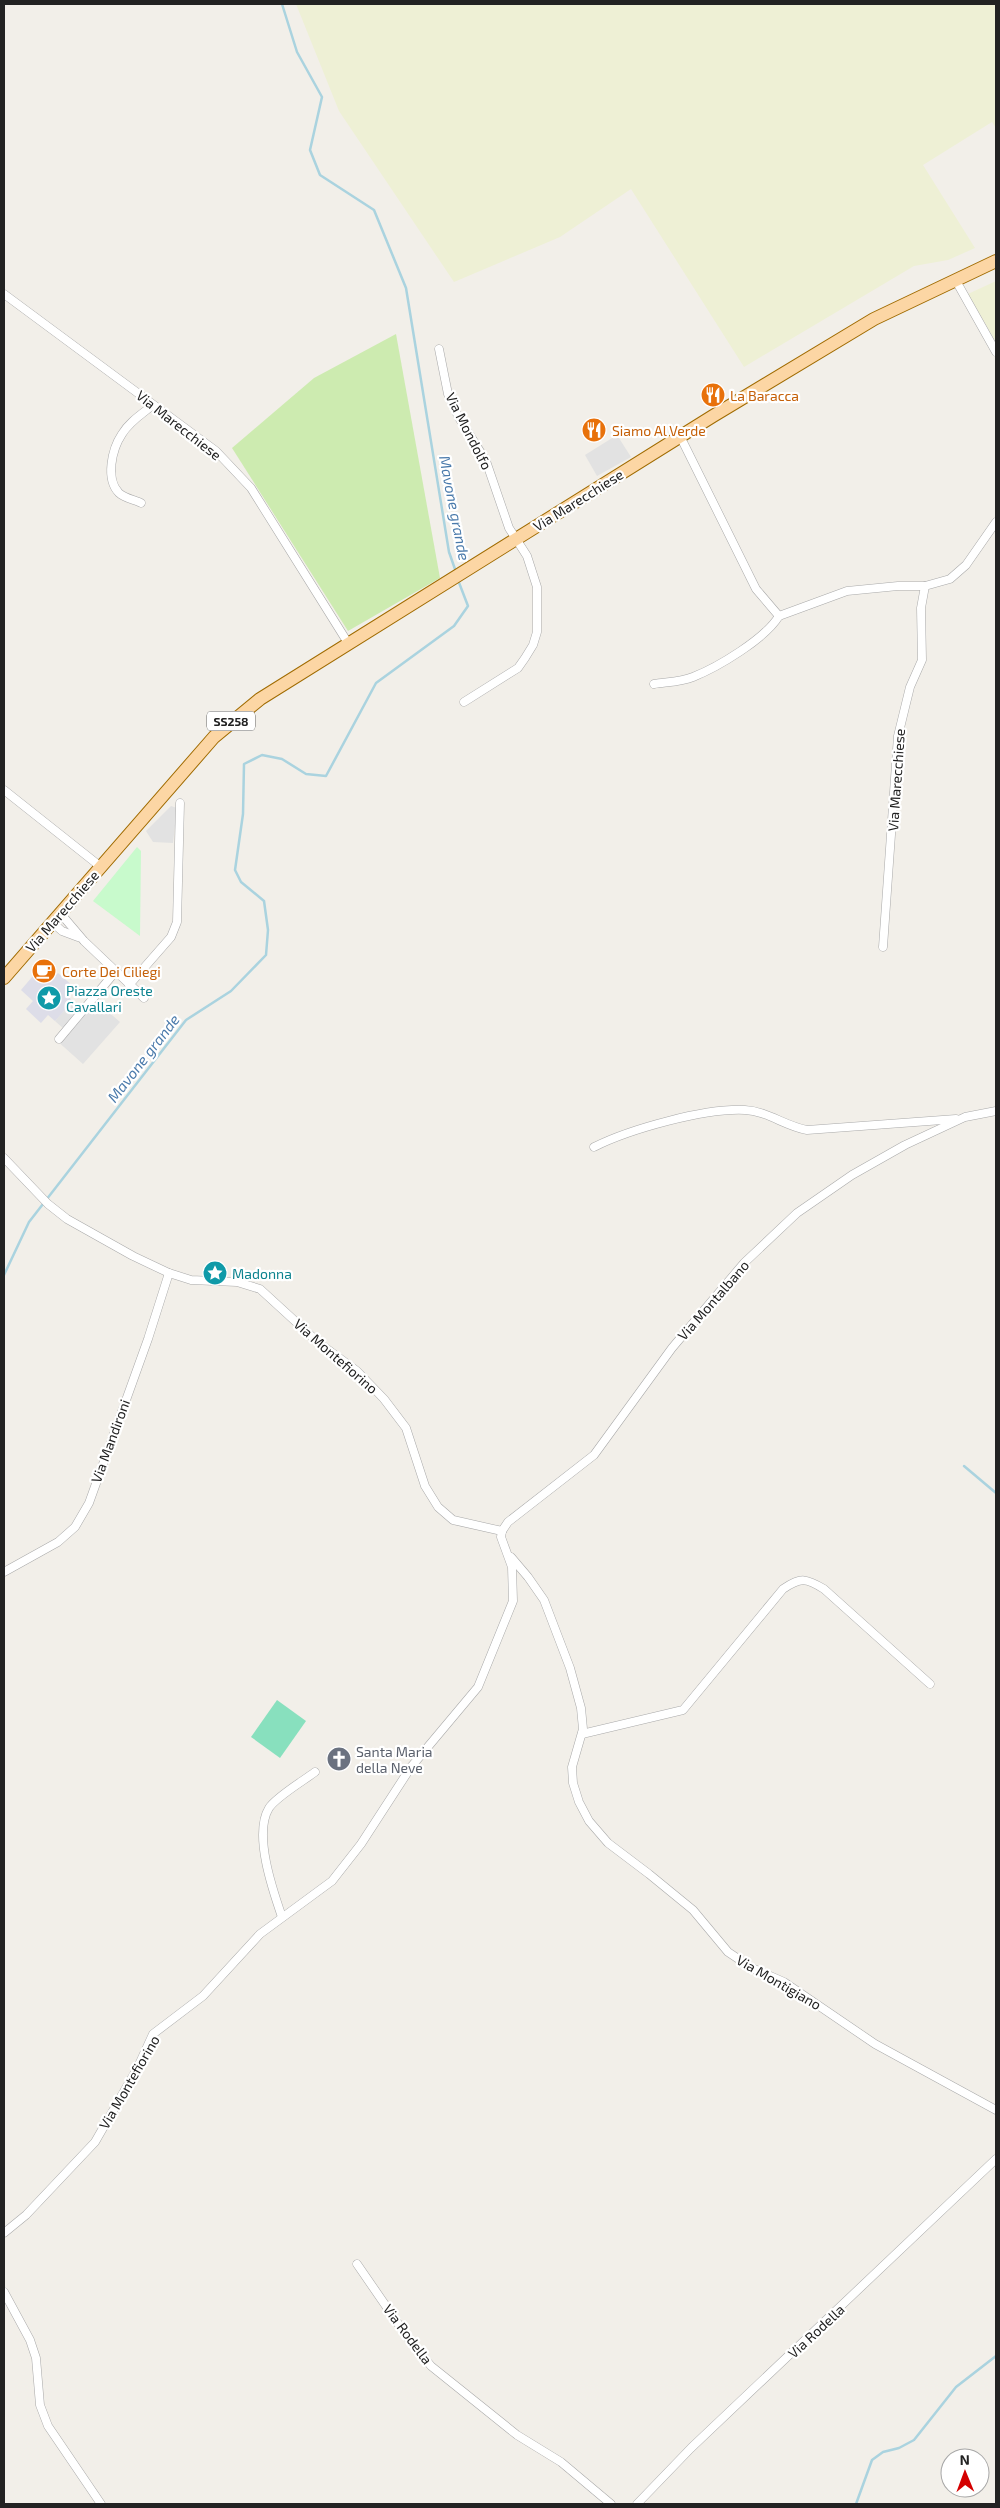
<svg xmlns="http://www.w3.org/2000/svg" width="1000" height="2508" font-family="'Exo 2',sans-serif">
  <style>
    .farmland { fill: #eef0d5 }
    .grass { fill: #cdebb0 }
    .park { fill: #c8facc }
    .pitch { fill: #88e0be }
    .parking { fill: #e2e2e2 }
    .plaza { fill: #dddde8 }
    .lines { fill: none; stroke-linecap: round; stroke-linejoin: round }
    .stream { stroke: #aad3df; stroke-width: 2.5 }
    .street-casing { stroke: #a9a9a9; stroke-width: 9 }
    .primary-casing { stroke: #a06b00; stroke-width: 14 }
    .street { stroke: #fff; stroke-width: 8 }
    .primary { stroke: #fcd6a4; stroke-width: 12 }
    .labels { text-anchor: middle; dominant-baseline: central; stroke-width: 4.5; stroke-linejoin: round; paint-order: stroke }
    .shield { fill: #fff; stroke: #646464; stroke-width: 1 }
    .shield-label { font-size: 12px; font-weight: bold; fill: #222 }
    .food-label { font-size: 14px; fill: #c56008; stroke: #fff; text-anchor: start }
    .street-label { font-size: 14px; fill: #222; stroke: #fff }
    .culture-label { font-size: 14px; fill: #0d838f; stroke: #fff; text-anchor: start }
    .worship-label { font-size: 14px; fill: #5b616d; stroke: #fff; text-anchor: start }
    .water-label { font-size: 15px; font-style: italic; fill: #4a7aab; stroke: #fff }
  </style>
  <rect width="100%" height="100%" fill="#f2efe9"/>
  <g class="farmland">
    <path d="M296 4H994L996 7V128L992 122 923 165 975 248 948 260 914 266 744 367 631 189 560 237 454 282 339 111Z"/>
    <path d="M996 281V342L968 294Z"/>
  </g>
  <path class="grass" d="M396 334 440 578 348 631 232 448 314 378Z"/>
  <path class="park" d="M137 847 141 851 140 936 93 901Z"/>
  <path class="pitch" d="M277 1700 306 1721 280 1758 251 1737Z"/>
  <g class="parking">
    <path d="M617 435 631 457 597 476 585 455Z"/>
    <path d="M171 806 177 808 173 843 153 842 146 831Z"/>
    <path d="M92 998 120 1022 83 1064 55 1039 64 1029 55 1021 73 1001 82 1009Z"/>
  </g>
  <path class="plaza" d="M38 970 50 981 58 973 73 986 66 995 73 1001 55 1021 48 1015 41 1023 26 1009 33 1001 21 990Z"/>
  <g class="lines">
    <g class="stream">
      <path d="M282 4 297 52 322 97 310 150 320 175 374 210 406 288 449 552 456 572"/>
      <path d="M4 1275 29 1222 186 1020 231 991 266 955 268 930 264 901 241 882 235 870 243 814 244 764 262 755 282 759 306 774 326 776 376 683 454 626 468 606 458 580"/>
      <path d="M964 1466 996 1493"/>
      <path d="M856 2504 872 2460 883 2452 899 2448 914 2440 956 2387 996 2356"/>
    </g>
    <defs>
      <g id="street">
        <path d="M955 279 996 352"/>
        <path d="M4 294 216 451 251 488 348 643"/>
        <path d="M439 349 448 394 458 416 486 461 509 528 527 556 537 587V632L533 645 525 658 518 668 464 702"/>
        <path d="M680 436 756 589 779 616 847 591 898 586H925L950 579 966 565 996 522"/>
        <path d="M141 503C135 500 124 498 119 493 105 479 112 449 122 434 129 422 142 414 153 405"/>
        <path d="M654 684C666 682 681 682 693 677 718 667 765 639 779 616"/>
        <path d="M4 790 101 867"/>
        <path d="M61 914 84 941 144 998"/>
        <path d="M53 923 62 931 78 937"/>
        <path d="M883 947 898 736 910 687 922 660 921 608 925 586"/>
        <path d="M129 985 171 937 177 922 180 803"/>
        <path d="M59 1039 116 971"/>
        <path d="M594 1147C630 1129 705 1108 745 1110 767 1111 785 1126 807 1130L956 1119"/>
        <path d="M4 1158 48 1204 67 1219 133 1256 169 1273 191 1280 237 1282 260 1289 319 1343 357 1371 384 1399 406 1428 425 1486 438 1507 453 1520 502 1531"/>
        <path d="M502 1531 508 1522 594 1455 672 1348 744 1263 797 1213 852 1175 905 1145 965 1117 996 1111"/>
        <path d="M511 1557 528 1577 544 1600 570 1668 581 1708 583 1729 572 1767 573 1783 579 1802 589 1821 608 1843 649 1874 693 1910 728 1952 752 1968 784 1982 875 2044 996 2110"/>
        <path d="M4 1572 58 1542 75 1527 89 1503 148 1339 169 1273"/>
        <path d="M582 1734 683 1710 783 1589C801 1577 806 1578 824 1589L930 1684"/>
        <path d="M282 1917C273 1891 253 1834 269 1808 276 1797 303 1781 315 1772"/>
        <path d="M4 2233 26 2215 95 2142 137 2069 153 2034 203 1996 260 1934 332 1881 361 1844 411 1767 478 1687 513 1601 512 1567 501 1537 502 1531"/>
        <path d="M357 2264 408 2338 431 2366 517 2435 561 2462 611 2504"/>
        <path d="M4 2292 30 2340 36 2358 40 2405 48 2426 101 2504"/>
        <path d="M637 2504 691 2448 996 2159"/>
      </g>
      <path id="primary" d="M4 978 214 737 260 699 713 416 874 319 996 261"/>
    </defs>
    <use href="#street" class="street-casing"/>
    <use href="#primary" class="primary-casing"/>
    <use href="#street" class="street"/>
    <use href="#primary" class="primary"/>
  </g>
  <defs>
    <symbol id="restaurant-disc" viewBox="-11 -11 22 22"><circle r="9.5" fill="#e8710a" stroke="#fff"/><path d="M-5-6h1v4h1v-4h1v4h1v-4h1v5L-1.5 .5V6h-2V.5L-5-1ZM5-6V6H3V1.5H1.5Q1.5-4 5-6Z" fill="#fff"/></symbol>
    <symbol id="cafe-disc" viewBox="-11 -11 22 22"><circle r="9.5" fill="#e8710a" stroke="#fff"/><path d="M-5.5-4.5H6V0H3Q3 3.5 0 3.5H-2.5Q-5.5 3.5-5.5 0ZM3-3.2v2h1.7v-2ZM-6 4.5H4V6H-6Z" fill="#fff"/></symbol>
    <symbol id="sight-disc" viewBox="-11 -11 22 22"><circle r="9.5" fill="#0f9aa8" stroke="#fff"/><path d="M0-6L1.8-2.2L6-1.7L2.9 1.2L3.7 5.4L0 3.3L-3.7 5.4L-2.9 1.2L-6-1.7L-1.8-2.2Z" fill="#fff"/></symbol>
    <symbol id="church-disc" viewBox="-11 -11 22 22"><circle r="9.5" fill="#6b7280" stroke="#fff"/><path d="M-1.2-6h2.4v3.5h3.3v2.4h-3.3V6h-2.4V-.1h-3.3v-2.4h3.3Z" fill="#fff"/></symbol>
  </defs>
  <g fill-rule="evenodd">
    <use href="#restaurant-disc" x="699" y="381" width="28" height="28"/>
    <use href="#restaurant-disc" x="580" y="416" width="28" height="28"/>
    <use href="#cafe-disc" x="30" y="957" width="28" height="28"/>
    <use href="#sight-disc" x="35" y="984" width="28" height="28"/>
    <use href="#sight-disc" x="201" y="1259" width="28" height="28"/>
    <use href="#church-disc" x="325" y="1745" width="28" height="28"/>
  </g>
  <g class="labels">
    <rect class="shield" x="207" y="711.5" width="48" height="19" rx="4"/>
    <g class="shield-label">
      <text x="231" y="721">SS258</text>
    </g>
    <g class="food-label">
      <text x="730" y="395">La Baracca</text>
      <text x="612" y="430">Siamo Al Verde</text>
      <text x="62" y="971">Corte Dei Ciliegi</text>
    </g>
    <g class="street-label">
      <text transform="translate(179 425) rotate(38)">Via Marecchiese</text>
      <text transform="translate(469 431) rotate(63)">Via Mondolfo</text>
      <text transform="translate(578 500) rotate(-32)">Via Marecchiese</text>
      <text transform="translate(896 780) rotate(-86)">Via Marecchiese</text>
      <text transform="translate(62 911) rotate(-49)">Via Marecchiese</text>
      <text transform="translate(713 1300) rotate(-49)">Via Montalbano</text>
      <text transform="translate(336 1356) rotate(41)">Via Montefiorino</text>
      <text transform="translate(110 1441) rotate(-70)">Via Mandironi</text>
      <text transform="translate(779 1982) rotate(30)">Via Montigiano</text>
      <text transform="translate(129 2082) rotate(-60)">Via Montefiorino</text>
      <text transform="translate(816 2331) rotate(-43)">Via Rodella</text>
      <text transform="translate(408 2334) rotate(53)">Via Rodella</text>
    </g>
    <g class="culture-label">
      <text x="66" y="990">Piazza Oreste<tspan x="66" dy="16">Cavallari</tspan></text>
      <text x="232" y="1273">Madonna</text>
    </g>
    <g class="worship-label">
      <text x="356" y="1751">Santa Maria<tspan x="356" dy="16">della Neve</tspan></text>
    </g>
    <g class="water-label">
      <text transform="translate(455 508) rotate(79)">Mavone grande</text>
      <text transform="translate(143 1058) rotate(-52)">Mavone grande</text>
    </g>
  </g>
  <rect width="1000" height="2508" fill="none" stroke="#222222" stroke-width="10"/>
  <g transform="translate(965 2473) rotate(359)"><circle r="24" fill="#ffffff" stroke="#a7a7a7"/>
  <path d="M0-4L9 19L0 12L-9 19Z" fill="#d40000"/>
  <text y="-8" font-size="14" font-weight="bold" text-anchor="middle" fill="#222222">N</text>
  </g>
</svg>
